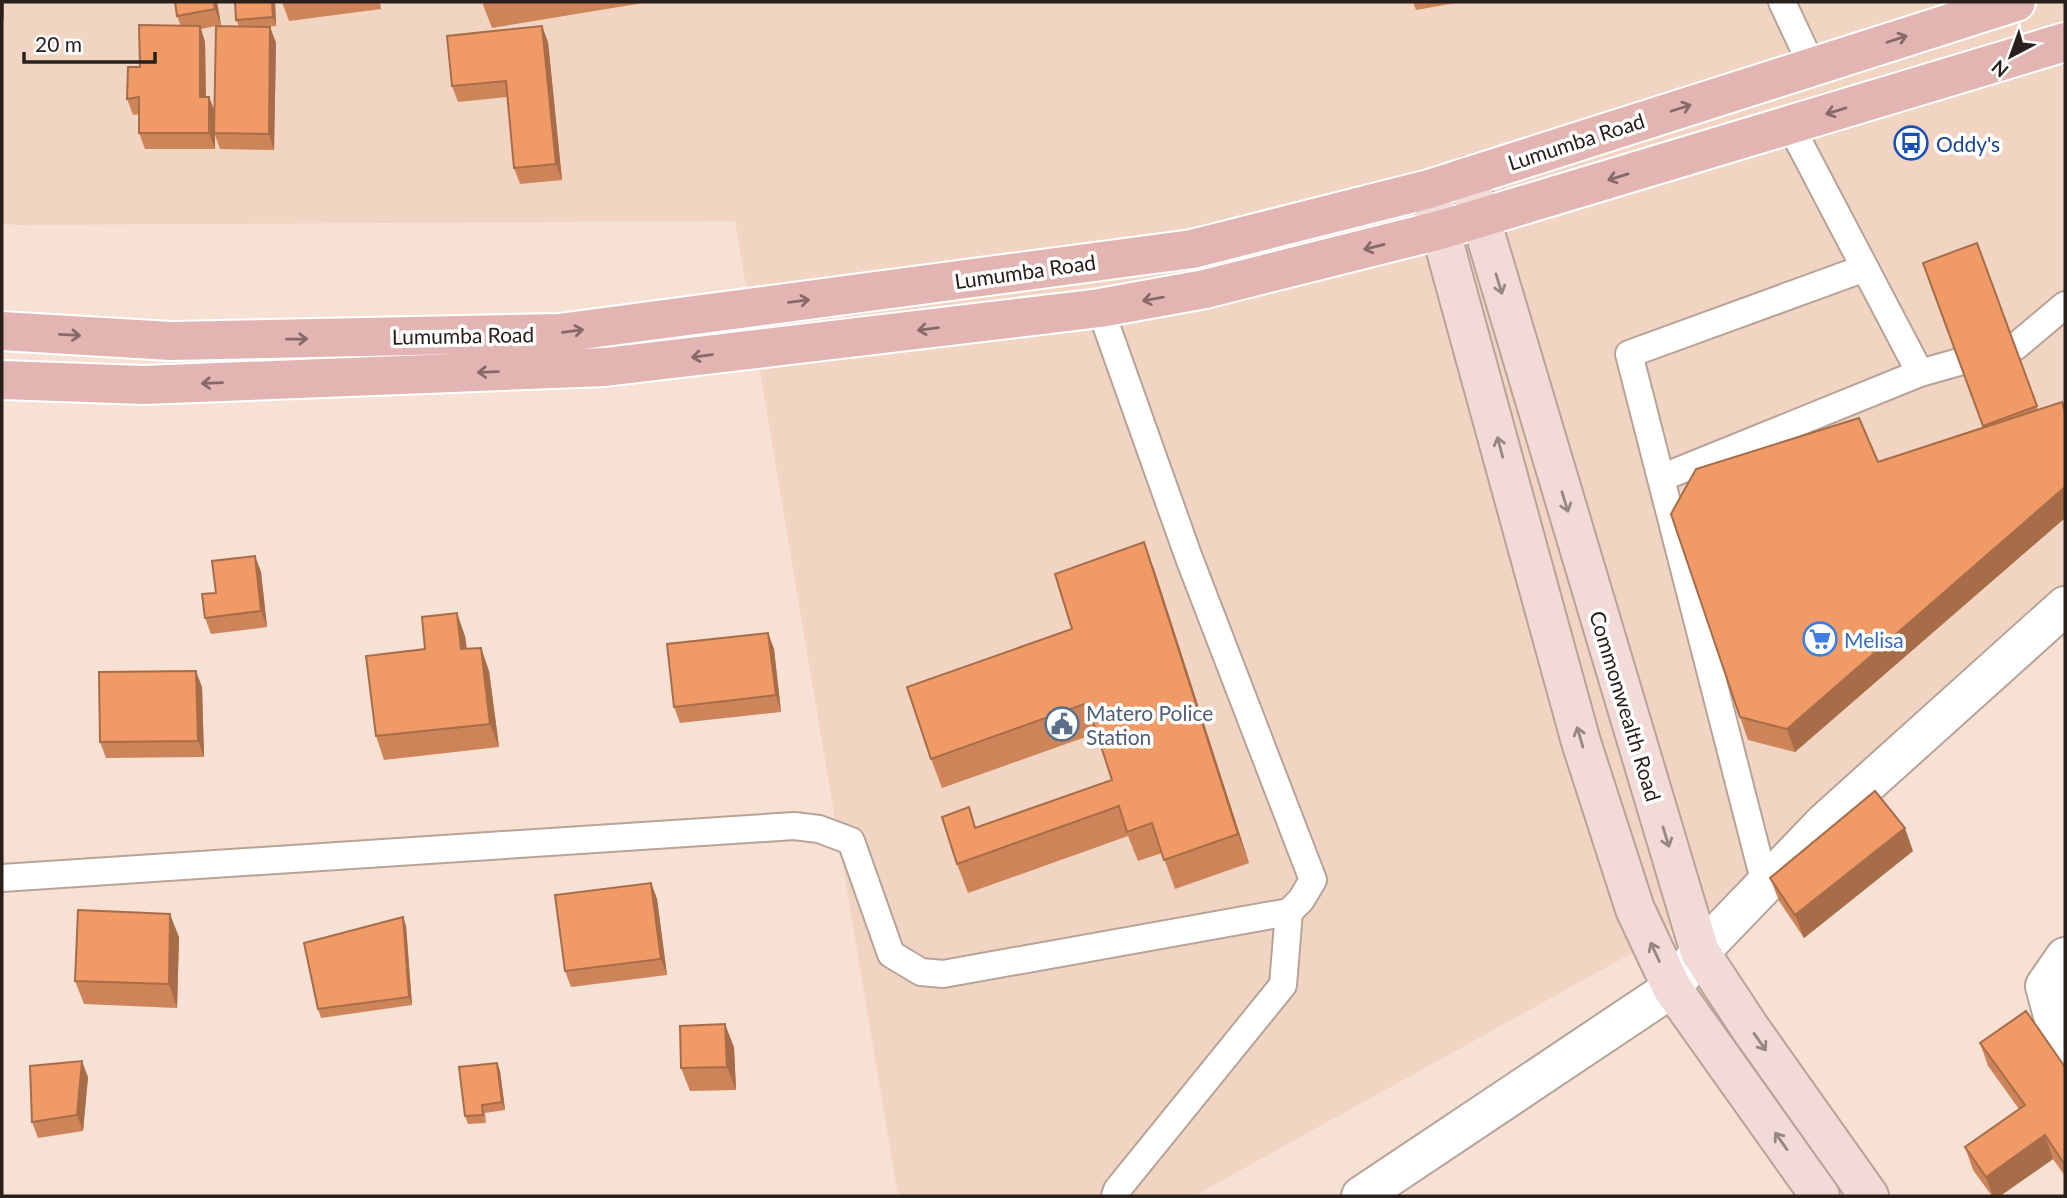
<svg xmlns="http://www.w3.org/2000/svg" width="2067" height="1198" font-family="Lato,sans-serif">
  <style>
    .built { fill: #f2d4c3 }
    .lines { fill: none; stroke-linecap: round; stroke-linejoin: round }
    .lane-casing { stroke: #b8a397; stroke-width: 30 }
    .street-casing { stroke: #b8a397; stroke-width: 42 }
    .secondary-casing { stroke: #b8a397; stroke-width: 42 }
    .primary-casing { stroke: #fff; stroke-width: 42 }
    .lane { stroke: #fff; stroke-width: 26 }
    .street { stroke: #fff; stroke-width: 38 }
    .secondary { stroke: #f1dad8; stroke-width: 38 }
    .primary { stroke: #e3b5b2; stroke-width: 38 }
    .wall { fill: #ce8459 }
    .shaded-wall { fill: #a76c48 }
    .building { fill: #ef9a67; stroke: #a76c48; stroke-width: 2 }
    .oneway { stroke: #866a67 }
    .oneway2 { stroke: #978683 }
    .labels { text-anchor: middle; dominant-baseline: central; stroke-width: 7; stroke-linejoin: round; paint-order: stroke }
    .street-label { font-size: 21px; fill: #29201c; stroke: #fff }
    .transit-label { font-size: 21px; fill: #164399; stroke: #fff; text-anchor: start }
    .shop-label { font-size: 21px; fill: #366cbe; stroke: #fff; text-anchor: start }
    .service-label { font-size: 21px; fill: #4e5e75; stroke: #fff; text-anchor: start }
  </style>
  <rect width="100%" height="100%" fill="#f7e0d4"/>
  <path class="built" d="M2 2H2065V592L1737 895 1194 1196H898L735 221 15 225 2 223Z"/>
  <g class="lines">
    <defs>
      <g id="lane">
        <path d="M1782 2 1812 66"/>
        <path d="M1790 125 1920 373 1959 362"/>
        <path d="M2015 347 2065 305"/>
        <path d="M1661 478 1920 373"/>
        <path d="M2 878 794 826 819 829 851 841 891 954 921 972 943 974 1289 912 1301 900 1313 880 1189 558 1100 308"/>
        <path d="M1765 884 1629 354 1865 268"/>
        <path d="M1115 1196 1117 1190 1283 985 1289 912"/>
      </g>
      <g id="street">
        <path d="M2065 957 2045 986 2060 1042 2065 1049"/>
        <path d="M1361 1196 1672 988 1700 952 1825 822 2065 606"/>
      </g>
      <g id="secondary">
        <path d="M1468 176 1700 952 1750 1028 1869 1196"/>
        <path d="M1429 189 1581 742 1635 909 1672 988 1820 1196"/>
      </g>
      <g id="primary">
        <path d="M2 331 171 341 559 333 1192 249 1429 189 2016 2"/>
        <path d="M2 380 144 385 605 367 1100 308 1205 289 1440 230 2065 42"/>
      </g>
    </defs>
    <use href="#lane" class="lane-casing"/>
    <use href="#street" class="street-casing"/>
    <use href="#secondary" class="secondary-casing"/>
    <use href="#primary" class="primary-casing"/>
    <use href="#lane" class="lane"/>
    <use href="#street" class="street"/>
    <use href="#secondary" class="secondary"/>
    <use href="#primary" class="primary"/>
  </g>
  <g class="wall">
    <path d="M217 2 221 25 201 29 205 42 206 97H209L215 111 239 26 236 20 275 2 276 26 263 27H270L276 43 274 150 220 149 215 135V149H145L139 133V114L133 115 127 99 140 67 181 26 177 16Z"/>
    <path d="M282 2H380L381 9 289 21Z"/>
    <path d="M482 2H649L492 28Z"/>
    <path d="M1413 2H1461L1416 10Z"/>
    <path d="M548 42 562 180 520 184 514 168 507 97 458 102 452 86Z"/>
    <path d="M1977 243 2038 410 2065 411V518L1795 752 1748 740 1740 717 1878 462 1984 427 1923 263Z"/>
    <path d="M1144 542 1155 572 1249 863 1175 889 1162 853 1138 861 1128 836 968 893 957 864 969 807 976 828 1112 780 1097 733 942 788 931 759 1072 629Z"/>
    <path d="M255 556 261 572 267 627 211 634 205 618 216 593Z"/>
    <path d="M768 633 774 649 781 712 680 723 674 707Z"/>
    <path d="M465 636 467 649 481 648 489 671 499 747 384 760 376 736 425 649Z"/>
    <path d="M202 687 204 757 106 758 100 742Z"/>
    <path d="M1913 851 1804 938 1779 901 1770 878Z"/>
    <path d="M651 883 657 899 667 975 571 987 565 971Z"/>
    <path d="M406 926 412 1005 321 1018 318 1009Z"/>
    <path d="M179 937 177 1008 84 1004 75 981Z"/>
    <path d="M1980 1043 2065 1067V1176L2053 1159 2000 1196H1992L1973 1170 1965 1147 2019 1109 1988 1066Z"/>
    <path d="M734 1047 736 1090 690 1091 681 1068Z"/>
    <path d="M497 1063 500 1071 505 1110 485 1113 486 1123 468 1124 465 1116Z"/>
    <path d="M88 1077 83 1131 38 1138 32 1122Z"/>
  </g>
  <g class="shaded-wall">
    <path d="M2 2H4V21L2 14Z"/>
    <path d="M214 2H217L221 25 215 9Z"/>
    <path d="M272 2H275L276 26 273 17Z"/>
    <path d="M200 26 205 42 206 113 200 97Z"/>
    <path d="M542 26 548 42 562 180 556 164Z"/>
    <path d="M270 27 276 43 274 150 269 134Z"/>
    <path d="M209 97 215 113V149L209 133Z"/>
    <path d="M2065 487V518L1795 752 1787 729Z"/>
    <path d="M1144 542 1155 572 1249 863 1238 834Z"/>
    <path d="M255 556 261 572 267 627 261 611Z"/>
    <path d="M457 613 465 636 469 672 461 649Z"/>
    <path d="M768 633 774 649 781 712 776 695Z"/>
    <path d="M481 648 489 671 499 747 490 724Z"/>
    <path d="M196 671 202 687 204 757 198 741Z"/>
    <path d="M1905 828 1913 851 1804 938 1795 915Z"/>
    <path d="M651 883 657 899 667 975 661 959Z"/>
    <path d="M170 914 179 937 177 1008 169 984Z"/>
    <path d="M403 917 406 926 412 1005 409 997Z"/>
    <path d="M725 1024 734 1047 736 1090 727 1067Z"/>
    <path d="M82 1061 88 1077 83 1131 77 1115Z"/>
    <path d="M497 1063 500 1071 505 1110 502 1102Z"/>
    <path d="M2045 1135 2053 1159 2000 1196H1993L1986 1177Z"/>
  </g>
  <g class="building">
    <path d="M175 2H214L215 9 177 16Z"/>
    <path d="M235 2H272L273 17 236 20Z"/>
    <path d="M139 25 200 26V97H209V133H139V97L127 99 128 67H140Z"/>
    <path d="M216 26 270 27 269 134 214 133Z"/>
    <path d="M542 26 556 164 514 168 506 81 452 86 447 36Z"/>
    <path d="M1977 243 2037 406 1983 426 1923 263Z"/>
    <path d="M2062 402 2065 411V487L1787 729 1740 717 1671 514 1696 469 1859 418 1878 462Z"/>
    <path d="M1144 542 1238 834 1164 860 1152 823 1127 832 1119 806 957 864 942 817 969 807 975 828 1112 780 1087 703 931 759 907 687 1072 629 1055 574Z"/>
    <path d="M255 556 261 611 205 618 202 594 216 593 212 561Z"/>
    <path d="M457 613 461 649 481 648 490 724 376 736 366 656 425 649 422 617Z"/>
    <path d="M768 633 776 695 674 707 667 644Z"/>
    <path d="M196 671 198 741 100 742 99 672Z"/>
    <path d="M1875 791 1905 828 1795 915 1770 878Z"/>
    <path d="M651 883 661 959 565 971 555 895Z"/>
    <path d="M78 910 170 914 169 984 75 981Z"/>
    <path d="M403 917 409 997 318 1009 304 943Z"/>
    <path d="M2026 1011 2065 1067V1165L2045 1135 1986 1177 1965 1147 2025 1105 1980 1043Z"/>
    <path d="M725 1024 727 1067 681 1068 680 1026Z"/>
    <path d="M82 1061 77 1115 32 1122 30 1066Z"/>
    <path d="M497 1063 502 1102 482 1105 483 1115 465 1116 459 1067Z"/>
  </g>
  <defs><path id="oneway-shaft" d="M-6 0H5M1.5-3L5.5 0L1.5 3" fill="none" stroke-width="1.6" stroke-linecap="round" stroke-linejoin="round" transform="scale(1.75)"/></defs>
  <g class="oneway">
    <use href="#oneway-shaft" transform="translate(1897 39) rotate(-18)"/>
    <use href="#oneway-shaft" transform="translate(1681 108) rotate(-18)"/>
    <use href="#oneway-shaft" transform="translate(1836 111) rotate(163)"/>
    <use href="#oneway-shaft" transform="translate(1618 177) rotate(163)"/>
    <use href="#oneway-shaft" transform="translate(1374 247) rotate(166)"/>
    <use href="#oneway-shaft" transform="translate(1153 299) rotate(170)"/>
    <use href="#oneway-shaft" transform="translate(799 301) rotate(-8)"/>
    <use href="#oneway-shaft" transform="translate(928 329) rotate(173)"/>
    <use href="#oneway-shaft" transform="translate(573 331) rotate(-8)"/>
    <use href="#oneway-shaft" transform="translate(70 335) rotate(3)"/>
    <use href="#oneway-shaft" transform="translate(297 339) rotate(-1)"/>
    <use href="#oneway-shaft" transform="translate(702 356) rotate(173)"/>
    <use href="#oneway-shaft" transform="translate(488 372) rotate(178)"/>
    <use href="#oneway-shaft" transform="translate(212 383) rotate(178)"/>
  </g>
  <g class="oneway2">
    <use href="#oneway-shaft" transform="translate(1499 284) rotate(73)"/>
    <use href="#oneway-shaft" transform="translate(1500 447) rotate(-105)"/>
    <use href="#oneway-shaft" transform="translate(1565 502) rotate(73)"/>
    <use href="#oneway-shaft" transform="translate(1580 737) rotate(-106)"/>
    <use href="#oneway-shaft" transform="translate(1666 837) rotate(73)"/>
    <use href="#oneway-shaft" transform="translate(1655 952) rotate(-115)"/>
    <use href="#oneway-shaft" transform="translate(1760 1042) rotate(55)"/>
    <use href="#oneway-shaft" transform="translate(1781 1141) rotate(-125)"/>
  </g>
  <defs>
    <symbol id="bus-ring" viewBox="-11 -11 22 22"><circle r="9.5" fill="#fff" stroke="#1a4fb4" stroke-width="1.5"/><path d="M-5-6H5V4H4V6H2V4H-2V6H-4V4H-5ZM-3.5-4V0h7V-4ZM-3.5 1.2v1.5H-2V1.2ZM2 1.2v1.5H3.5V1.2Z" fill="#1a4fb4"/></symbol>
    <symbol id="supermarket-ring" viewBox="-11 -11 22 22"><circle r="9.5" fill="#fff" stroke="#3f7fe0" stroke-width="1.5"/><path d="M-6-5.5h2.5l.6 2H6L4.5 2H-2.5L-4.4-4H-6ZM-1.5 3.2a1.3 1.3 0 1 0 .1 0ZM3 3.2a1.3 1.3 0 1 0 .1 0Z" fill="#3f7fe0"/></symbol>
    <symbol id="civic-ring" viewBox="-11 -11 22 22"><circle r="9.5" fill="#fff" stroke="#5c6f8a" stroke-width="1.5"/><path d="M-.6-6.5H3V-4.5H.6V-3L4-1V1h2V6H-6V1h2V-1L-.6-3ZM-1.2 2.5V6h2.4V2.5Z" fill="#5c6f8a"/></symbol>
  </defs>
  <g fill-rule="evenodd">
    <use href="#bus-ring" x="1892" y="124" width="38" height="38"/>
    <use href="#supermarket-ring" x="1801" y="620" width="38" height="38"/>
    <use href="#civic-ring" x="1043" y="705" width="38" height="38"/>
  </g>
  <g class="labels">
    <g class="street-label">
      <text transform="translate(1576 141) rotate(-18)">Lumumba Road</text>
      <text transform="translate(1025 271) rotate(-8)">Lumumba Road</text>
      <text transform="translate(463 335) rotate(-1)">Lumumba Road</text>
      <text transform="translate(1626 706) rotate(73)">Commonwealth Road</text>
    </g>
    <g class="transit-label">
      <text x="1936" y="143">Oddy's</text>
    </g>
    <g class="shop-label">
      <text x="1844" y="639">Melisa</text>
    </g>
    <g class="service-label">
      <text x="1086" y="712">Matero Police<tspan x="1086" dy="24">Station</tspan></text>
    </g>
  </g>
  <rect width="2067" height="1198" fill="none" stroke="#29201c" stroke-width="7"/>
  <g transform="translate(2011 56) rotate(221)" stroke="#ffffff" stroke-width="5" paint-order="stroke">
  <path d="M0-5L12 26L0 18L-12 26Z" fill="#29201c"/>
  <text y="-10" font-size="19" font-weight="bold" text-anchor="middle" fill="#29201c">N</text>
  </g>
  <path d="M24 52v10h131v-10" fill="none" stroke="#29201c" stroke-width="3.5"/>
  <text x="35" y="52" font-size="21" fill="#29201c" stroke="#ffffff" stroke-width="5" paint-order="stroke">20 m</text>
</svg>
